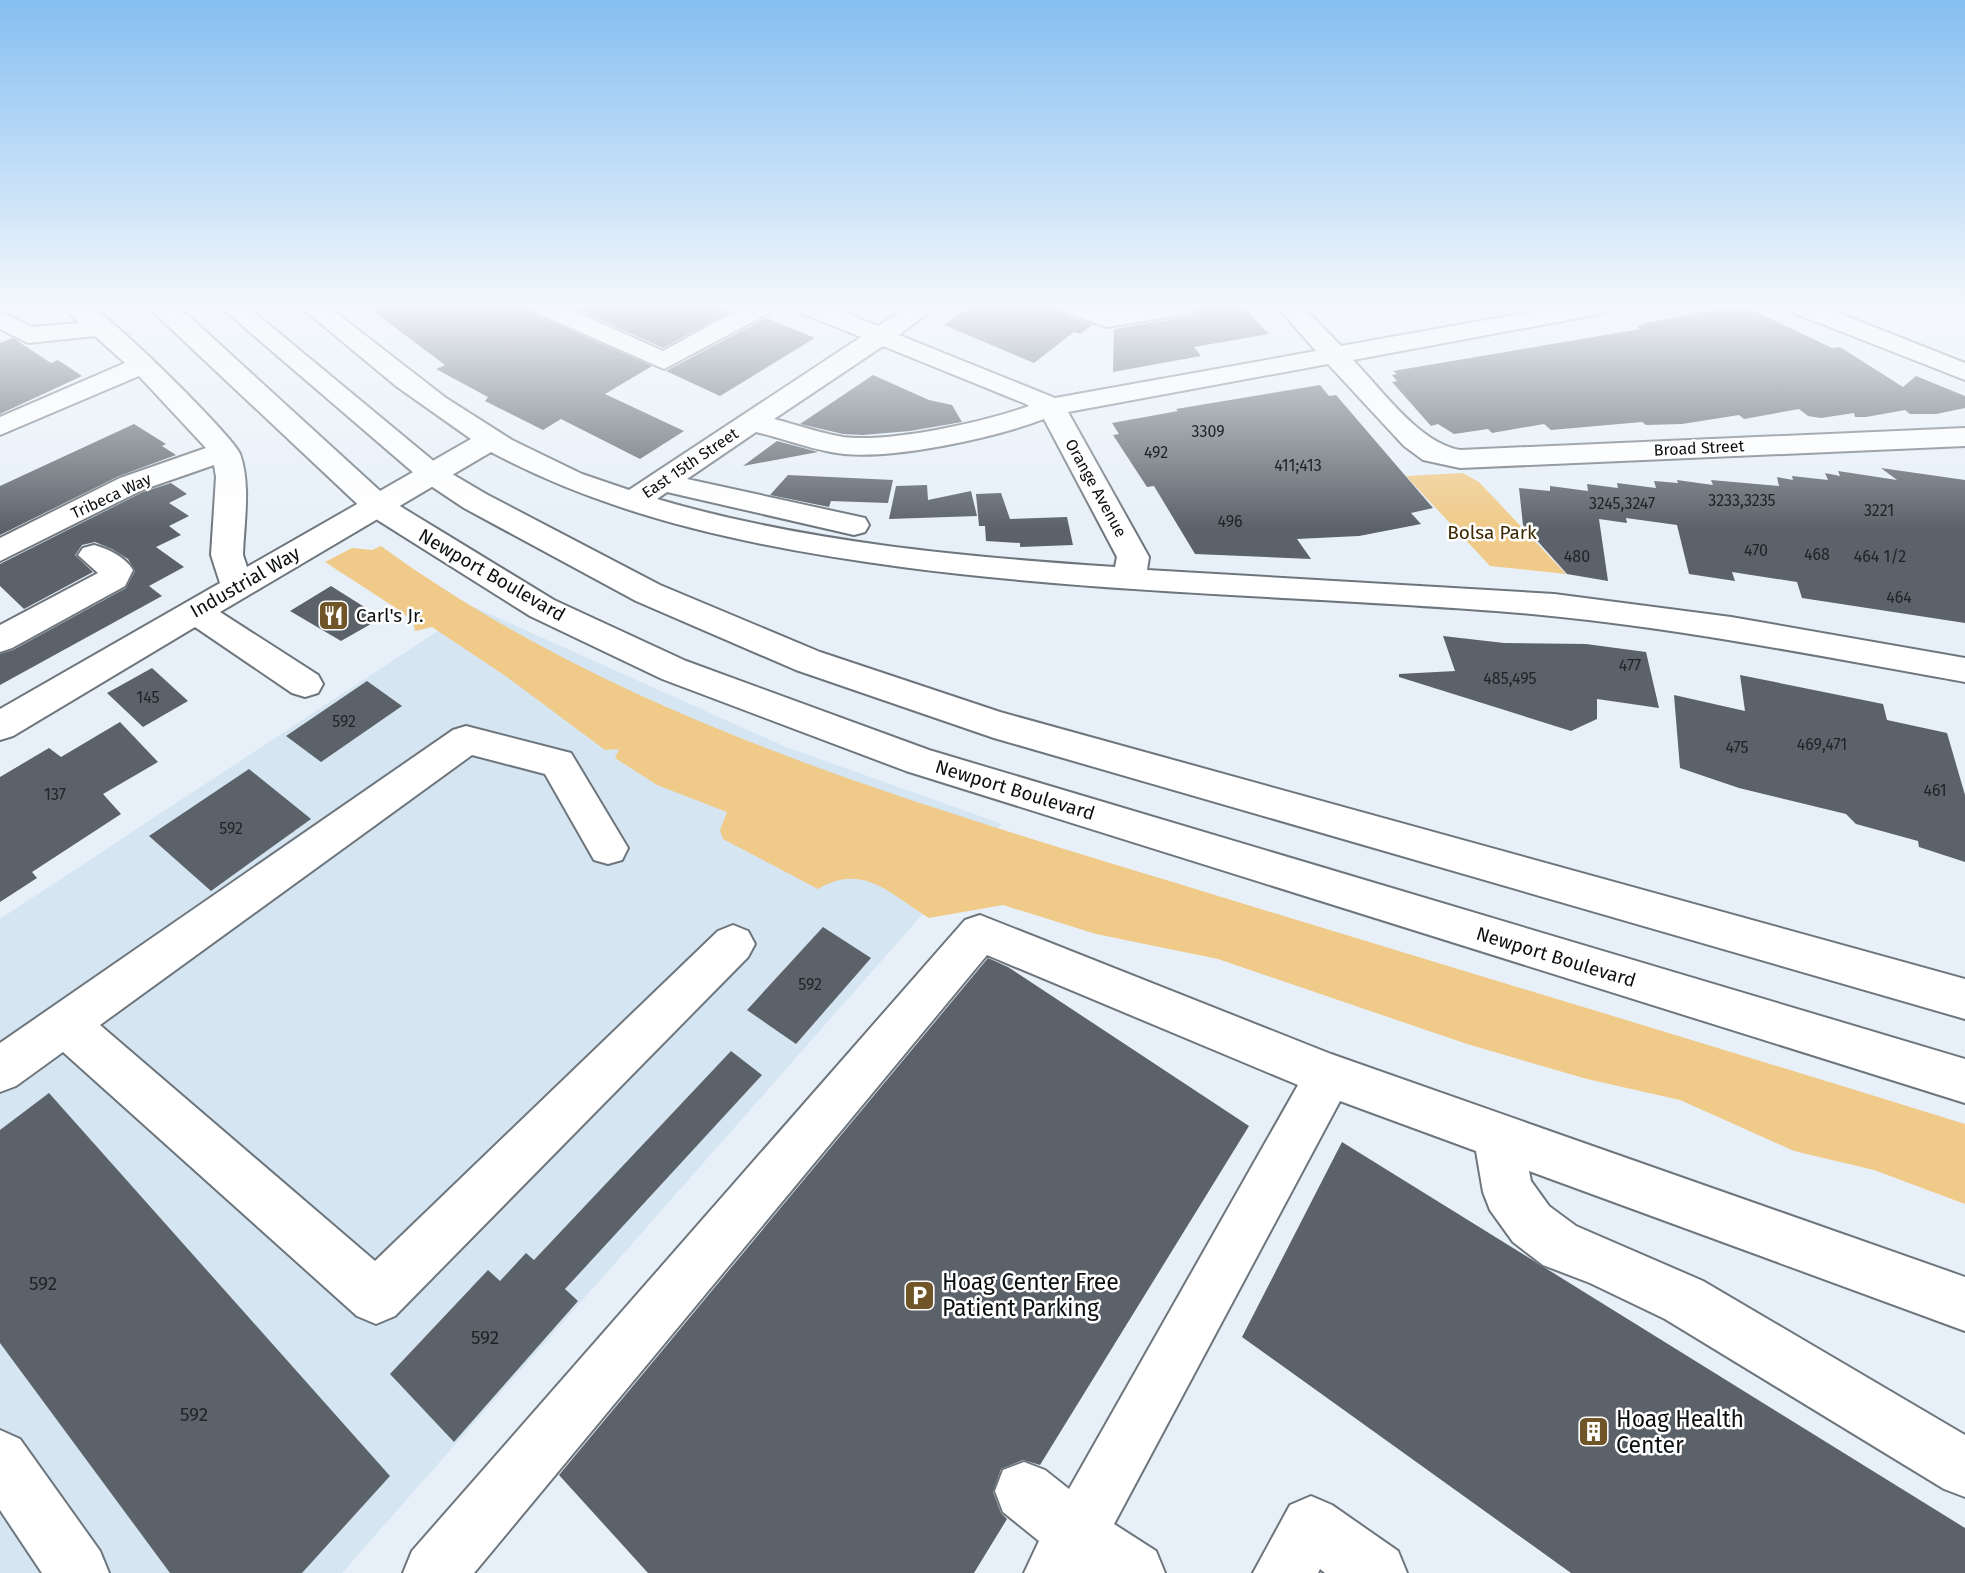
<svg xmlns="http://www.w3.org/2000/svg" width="1965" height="1573" font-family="'Fira Sans',sans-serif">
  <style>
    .built { fill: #d5e5f1 }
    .green { fill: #f0ca88 }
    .building { fill: #5b6269 }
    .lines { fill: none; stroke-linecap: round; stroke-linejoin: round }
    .minor-casing { stroke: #6e767d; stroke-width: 4 }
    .highway-casing { stroke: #6e767d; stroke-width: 4 }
    .minor { fill: #fff; fill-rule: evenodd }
    .highway { fill: #fff; fill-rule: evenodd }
    .labels { text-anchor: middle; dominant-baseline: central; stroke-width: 5; stroke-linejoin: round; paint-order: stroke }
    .number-label { font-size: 16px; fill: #202427 }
    .far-street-label { font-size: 16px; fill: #0c0f11; stroke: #fff }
    .park-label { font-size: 19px; fill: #3c2902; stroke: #fff }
    .street-label { font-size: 19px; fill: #0c0f11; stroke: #fff }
    .poi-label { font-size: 19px; fill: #0c0f11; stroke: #fff; text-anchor: start }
    .near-number-label { font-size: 19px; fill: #202427 }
    .near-poi-label { font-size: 23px; fill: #0c0f11; stroke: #fff; text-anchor: start }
  </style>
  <rect width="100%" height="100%" fill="#e7f0f8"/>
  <path class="built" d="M474 607 786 747 1002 824 342 1573H0V919Z"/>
  <g class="green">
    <path d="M1463 473 1479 482 1566 574 1490 566 1406 476Z"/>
    <path d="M381 546C616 717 901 799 1176 883 1439 964 1702 1042 1965 1124V1204L1874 1170 1794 1151 1680 1100 1587 1079 1467 1044 1218 959 1096 934 1003 905 929 918C890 894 863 862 818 889L723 839 720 830 727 812 657 785 615 758 619 749 605 750 507 677 432 627 415 631 413 622 402 612 325 562 352 548 372 550Z"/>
  </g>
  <g class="building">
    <path d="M369 308H532L536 315 652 366 605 394 684 431 640 459 561 419 543 430 485 401 488 397 436 369 445 365Z"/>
    <path d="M574 308H725L731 311 663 348Z"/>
    <path d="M968 308H1062L1066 315 1092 325 1080 334 1074 332 1034 363 944 325Z"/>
    <path d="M1197 308H1244L1269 334 1194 347 1201 356 1113 372 1114 329 1193 316Z"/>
    <path d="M1722 308 1752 310 1832 348 1840 347 1903 387 1916 376 1965 396V408L1936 414H1910L1905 410 1866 417H1855L1854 413 1821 418 1808 416 1799 409 1744 419 1739 415 1682 424 1646 425 1642 422 1551 430 1544 424 1492 433 1488 429 1454 434 1438 424 1431 426 1392 382 1397 381 1392 375 1397 374 1393 371 1640 329 1637 326 1645 325 1642 324Z"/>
    <path d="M766 318 815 338 720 396 666 371Z"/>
    <path d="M13 338 51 363 58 360 82 376 0 414V343Z"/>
    <path d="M873 375 929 400 952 405 962 422 910 431 863 435 843 434 800 424Z"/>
    <path d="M1320 385 1329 396 1336 395 1433 508 1411 513 1421 524 1359 536 1297 539 1311 559 1195 554 1154 486 1147 487 1113 435 1119 434 1112 423 1178 411 1176 409Z"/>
    <path d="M134 424 166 444 162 446 176 455 119 476 0 535V486Z"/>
    <path d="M777 441 818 452 743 466Z"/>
    <path d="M1881 468 1965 480V623L1802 598 1797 582 1732 572 1735 581 1689 574 1677 525 1626 518 1627 523 1599 519 1608 581 1567 574 1523 525 1519 488 1550 491V486L1588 491 1587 484 1618 488 1617 483 1656 488 1654 481 1678 483 1677 480 1713 485 1711 480 1779 486 1777 477 1793 480 1792 476 1828 480 1825 473 1840 476 1838 471 1897 480Z"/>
    <path d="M788 475 893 480 888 503 831 501 829 507 770 495Z"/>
    <path d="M171 483 187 494 169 503 189 516 169 526 181 535 156 547 184 567 149 586 162 596 0 685V654L13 650 126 588 135 571 128 559 112 549 95 542 82 545 75 555 93 572 24 609 0 586V564L143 492Z"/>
    <path d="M927 485 928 500 971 491 977 516 889 519 896 486Z"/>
    <path d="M1001 493 1010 519 1067 517 1073 545 1020 547V543L986 541 985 526H979L976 494Z"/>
    <path d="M331 586 366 608 362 610 378 620 341 641 290 611Z"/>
    <path d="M1443 636 1504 643 1586 644 1646 652 1659 708 1597 699V719L1571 731 1399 677V674L1455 671Z"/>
    <path d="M152 668 188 701 143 727 107 693Z"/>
    <path d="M1740 675 1883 704 1887 720 1947 733 1965 795V862L1919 847 1918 841 1856 824 1846 814 1739 788 1680 768 1674 695 1745 711Z"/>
    <path d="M367 681 402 706 321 762 286 736Z"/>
    <path d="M120 722 158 762 103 794 121 814 32 872 37 878 0 902V777L49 748 61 757Z"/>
    <path d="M249 769 311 819 211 891 149 836Z"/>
    <path d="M823 927 871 958 796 1044 747 1010Z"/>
    <path d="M988 958 1008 967 1249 1126 1040 1465 1023 1460 1001 1469 993 1492 1001 1513 1007 1519 974 1573H648L559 1475Z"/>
    <path d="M731 1051 762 1075 565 1289 578 1301 454 1442 390 1374 488 1270 500 1281 526 1253 534 1260Z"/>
    <path d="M49 1093 390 1476 302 1573H170L0 1343V1130Z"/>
    <path d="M1342 1142 1965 1528V1573H1571L1242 1337Z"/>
  </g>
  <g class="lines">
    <defs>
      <g id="minor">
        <path d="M65 308C72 308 84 306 92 308 109 314 234 437 240 454 251 485 244 522 243 555L247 567 471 439 396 386 302 308H330L446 398 512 440 582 474 629 490 861 337 801 313 798 308H833L878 326 905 308H934L899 335 1055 398 1316 351 1278 308H1304L1341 346 1552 308H1607L1604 313 1595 315 1353 360C1382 390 1419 443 1460 450L1965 428V446L1460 468 1423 460 1404 446 1328 364 1068 412 1149 557 1147 570 1554 594 1731 617 1965 658V682C1809 654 1654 623 1496 611 1297 596 1100 593 902 567 761 548 618 520 491 452L220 612 318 675 323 684 318 693 305 697 292 693 195 627 13 736 0 740V709L220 583 211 555 216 477 214 465 142 490 0 561V538L120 478 206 448 139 376 0 435V417L125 363 95 336 28 343 0 329V311L32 327 79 323ZM883 346 1026 404 1029 406C984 422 890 443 843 437 820 433 797 425 774 419ZM1044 419 1117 557 1115 567C962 557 804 542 657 499L667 492 854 535 865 532 869 525 865 518 687 479 756 432C785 439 815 451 844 454 897 459 994 438 1044 419Z"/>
        <path d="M534 308H567L663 351 741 308H772L769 313 664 369 537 313Z"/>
        <path d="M1064 308 1109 311 1195 308 1192 313 1183 315 1107 327 1067 313Z"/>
        <path d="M1791 308H1826L1965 363V380L1794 313Z"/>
        <path d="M94 545C109 549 125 557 133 570L125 586 12 648 0 652V625L98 573 78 555 83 548Z"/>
        <path d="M466 726 571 753 628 848 622 860 608 864 594 860 545 774 472 755 100 1025 375 1261 718 931 733 925 748 931 755 944 748 957 395 1316 376 1324 357 1316 63 1052 16 1086 0 1092V1043L453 730Z"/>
        <path d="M980 915 1331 1054 1965 1277V1331L1529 1171 1531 1181 1549 1206 1576 1226 1703 1281 1965 1435V1497L1944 1489 1665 1319 1590 1283 1543 1265 1513 1242 1490 1210 1483 1192 1476 1151 1340 1101 1114 1524 1156 1551 1165 1573H1024L1039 1541 1003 1512 995 1491 1003 1470 1024 1462 1045 1470 1069 1489 1298 1085 987 955 474 1573H403L412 1551 965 920Z"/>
        <path d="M0 1430 20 1439 100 1551 109 1573H42L0 1510Z"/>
        <path d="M1311 1496 1332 1505 1398 1551 1407 1573H1325L1320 1569 1318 1573H1253L1290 1505Z"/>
      </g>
      <g id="highway">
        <path d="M149 308H177L192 319 390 500 554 600 686 661 929 750 1965 1059V1103L906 771 662 679 530 616 368 514Z"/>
        <path d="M222 308H249L442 468 486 494 660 585 820 652 1000 712 1965 979V1019L994 738 796 670 636 601 464 508 422 480Z"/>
      </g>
    </defs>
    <use href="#minor" class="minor-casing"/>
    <use href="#highway" class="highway-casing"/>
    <use href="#minor" class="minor"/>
    <use href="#highway" class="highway"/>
  </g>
  <linearGradient id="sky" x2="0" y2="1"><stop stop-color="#85bef1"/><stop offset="0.58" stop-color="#f4f8fc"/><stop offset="1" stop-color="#f4f8fc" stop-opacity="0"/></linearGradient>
  <rect width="1965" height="529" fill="url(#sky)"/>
  <defs>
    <symbol id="restaurant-square" viewBox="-11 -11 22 22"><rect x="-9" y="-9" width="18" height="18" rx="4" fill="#6f5527" stroke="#fff"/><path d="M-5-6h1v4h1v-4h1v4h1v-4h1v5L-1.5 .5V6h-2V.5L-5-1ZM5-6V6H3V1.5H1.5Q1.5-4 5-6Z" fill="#fff"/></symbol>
    <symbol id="parking-square" viewBox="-11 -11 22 22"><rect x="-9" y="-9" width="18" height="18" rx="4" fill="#6f5527" stroke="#fff"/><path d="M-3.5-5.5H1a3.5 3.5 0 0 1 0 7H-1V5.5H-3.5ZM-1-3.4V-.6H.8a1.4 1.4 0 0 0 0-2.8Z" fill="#fff"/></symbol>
    <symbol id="building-square" viewBox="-11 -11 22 22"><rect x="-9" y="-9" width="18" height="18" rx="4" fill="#6f5527" stroke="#fff"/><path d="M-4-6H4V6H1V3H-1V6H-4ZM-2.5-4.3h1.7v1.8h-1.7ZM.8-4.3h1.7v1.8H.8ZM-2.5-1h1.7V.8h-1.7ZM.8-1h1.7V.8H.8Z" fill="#fff"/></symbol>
  </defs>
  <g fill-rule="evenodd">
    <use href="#restaurant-square" x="316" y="598" width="35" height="35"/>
    <use href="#parking-square" x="902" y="1278" width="35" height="35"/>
    <use href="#building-square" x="1576" y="1414" width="35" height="35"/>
  </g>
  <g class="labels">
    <g class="number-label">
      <text x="1208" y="431">3309</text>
      <text x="1156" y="452">492</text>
      <text x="1298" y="465">411;413</text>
      <text x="1742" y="500">3233,3235</text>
      <text x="1622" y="503">3245,3247</text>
      <text x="1879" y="510">3221</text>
      <text x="1230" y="521">496</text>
      <text x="1756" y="550">470</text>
      <text x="1817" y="554">468</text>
      <text x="1577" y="556">480</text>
      <text x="1880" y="556">464 1/2</text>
      <text x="1899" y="597">464</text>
      <text x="1630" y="665">477</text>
      <text x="1510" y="678">485,495</text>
      <text x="148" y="697">145</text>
      <text x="344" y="721">592</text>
      <text x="1822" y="744">469,471</text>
      <text x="1737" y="747">475</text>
      <text x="1935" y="790">461</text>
      <text x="55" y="794">137</text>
      <text x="231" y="828">592</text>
      <text x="810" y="984">592</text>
    </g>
    <g class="far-street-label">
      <text transform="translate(1699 448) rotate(-3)">Broad Street</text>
      <text transform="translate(690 463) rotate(-34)">East 15th Street</text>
      <text transform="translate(1096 488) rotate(61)">Orange Avenue</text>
      <text transform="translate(111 496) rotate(-25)">Tribeca Way</text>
    </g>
    <g class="park-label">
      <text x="1492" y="532">Bolsa Park</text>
    </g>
    <g class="street-label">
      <text transform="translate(492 575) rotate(30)">Newport Boulevard</text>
      <text transform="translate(245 582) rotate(-30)">Industrial Way</text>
      <text transform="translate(1015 790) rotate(17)">Newport Boulevard</text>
      <text transform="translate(1556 957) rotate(17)">Newport Boulevard</text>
    </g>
    <g class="poi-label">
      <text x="356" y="615">Carl's Jr.</text>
    </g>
    <g class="near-number-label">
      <text x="43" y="1283">592</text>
      <text x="485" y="1337">592</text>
      <text x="194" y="1414">592</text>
    </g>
    <g class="near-poi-label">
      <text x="942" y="1282">Hoag Center Free<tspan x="942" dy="26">Patient Parking</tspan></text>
      <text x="1616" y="1419">Hoag Health<tspan x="1616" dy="26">Center</tspan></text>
    </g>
  </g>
</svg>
